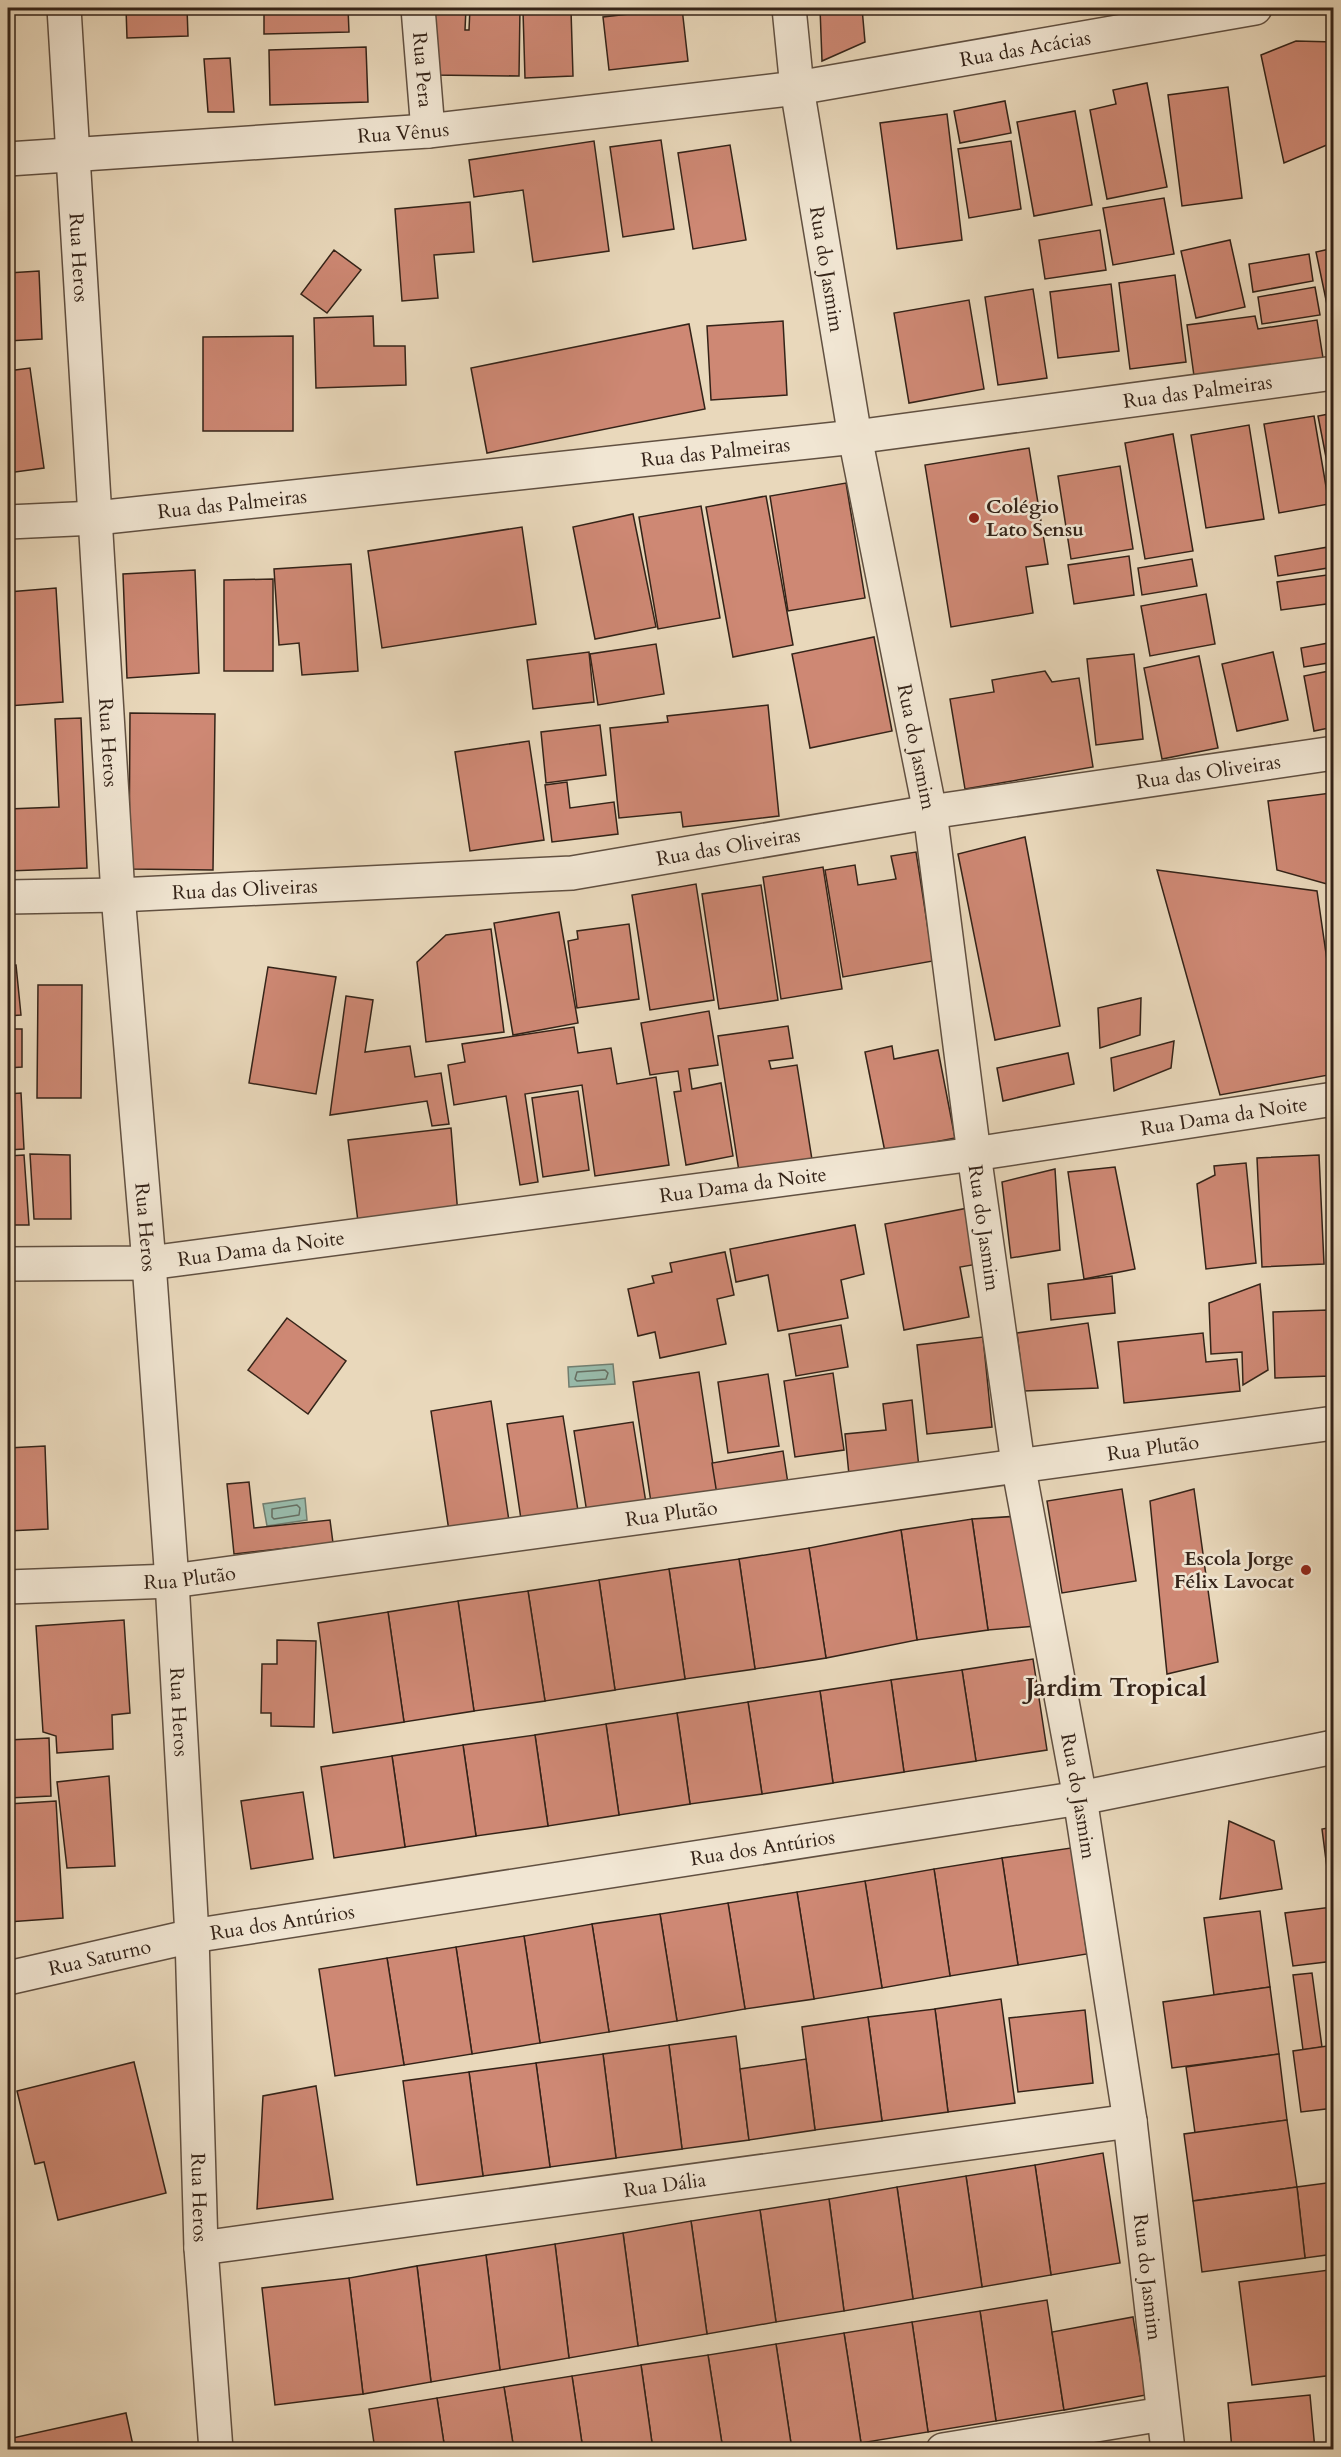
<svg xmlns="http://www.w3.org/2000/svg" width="1341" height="2457" font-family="Cardo,serif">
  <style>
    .water { fill: #99bbab; stroke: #717e70; stroke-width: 1.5 }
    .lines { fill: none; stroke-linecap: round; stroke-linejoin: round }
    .shore { stroke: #666f62; stroke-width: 1.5 }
    .building { fill: #ce8874; stroke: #342318; stroke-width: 1.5 }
    .minor-casing { stroke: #615041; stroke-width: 36 }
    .minor { stroke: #f1e6d3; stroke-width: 33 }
    .poi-dot { fill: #8f2418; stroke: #f1e6d3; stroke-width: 2 }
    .labels { text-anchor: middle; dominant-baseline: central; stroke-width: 5; stroke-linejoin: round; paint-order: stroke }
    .street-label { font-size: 20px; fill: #342318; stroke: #f1e6d3 }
    .poi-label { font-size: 20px; font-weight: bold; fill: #342318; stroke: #f1e6d3; text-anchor: start }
    .district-label { font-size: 26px; font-weight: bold; fill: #342318; stroke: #f1e6d3 }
  </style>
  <rect width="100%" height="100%" fill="#e9d8bb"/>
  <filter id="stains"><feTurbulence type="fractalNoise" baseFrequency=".00333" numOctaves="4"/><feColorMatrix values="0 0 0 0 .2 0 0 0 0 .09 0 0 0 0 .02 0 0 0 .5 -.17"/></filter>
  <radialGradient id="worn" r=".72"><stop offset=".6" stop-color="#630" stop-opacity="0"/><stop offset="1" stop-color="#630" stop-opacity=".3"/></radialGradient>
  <g class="water">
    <path d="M613 1364 615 1384 569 1387 568 1367Z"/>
    <path d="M305 1498 307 1520 267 1526 263 1504Z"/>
  </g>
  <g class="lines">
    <g class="shore">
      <path d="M605 1370 608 1373 606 1379 577 1381 575 1379 577 1372Z"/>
      <path d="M297 1505 300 1508 299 1515 274 1519 272 1517V1509Z"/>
    </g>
  </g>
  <g class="building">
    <path d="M126 8H187L188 36 127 38Z"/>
    <path d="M264 8H348L349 32 264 34Z"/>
    <path d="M432 8H466L465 30H469L470 8H520L519 76 431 75Z"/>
    <path d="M682 8 688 61 609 70 603 17Z"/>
    <path d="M820 8H862L865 42 822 61Z"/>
    <path d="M571 10 573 76 525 78 523 11Z"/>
    <path d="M1296 41 1334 42V142L1284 163 1261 55Z"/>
    <path d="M366 47 368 102 270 105 269 50Z"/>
    <path d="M230 58 234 112H208L204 59Z"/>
    <path d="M1147 83 1167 187 1107 199 1090 110 1116 104 1113 90Z"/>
    <path d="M1228 87 1242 198 1182 206 1168 95Z"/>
    <path d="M1005 101 1011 133 960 143 954 111Z"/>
    <path d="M1075 111 1092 205 1034 216 1017 122Z"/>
    <path d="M947 114 962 240 897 249 880 123Z"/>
    <path d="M661 140 674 229 623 237 610 147Z"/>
    <path d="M594 141 609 251 533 262 523 190 474 197 469 160Z"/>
    <path d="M1011 141 1021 209 969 218 958 149Z"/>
    <path d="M730 145 746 240 693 249 678 153Z"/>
    <path d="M1164 198 1174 254 1113 265 1103 208Z"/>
    <path d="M470 202 474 252 434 255 438 298 402 301 395 209Z"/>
    <path d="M1100 230 1106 270 1045 279 1039 240Z"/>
    <path d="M1230 240 1245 307 1196 318 1181 251Z"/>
    <path d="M1334 248V319H1330L1316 252Z"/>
    <path d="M334 250 361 270 327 313 301 294Z"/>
    <path d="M1309 254 1313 281 1253 292 1249 264Z"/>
    <path d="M39 271 42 339 8 341V273Z"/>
    <path d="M1175 275 1186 362 1130 369 1119 283Z"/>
    <path d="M1111 284 1119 351 1058 358 1050 292Z"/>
    <path d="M1315 287 1320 315 1262 324 1258 297Z"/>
    <path d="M1033 289 1047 378 998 385 985 297Z"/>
    <path d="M969 300 984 389 909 403 894 313Z"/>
    <path d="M373 316 374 346H405L406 385 316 388 314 318Z"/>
    <path d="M1255 316 1258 329 1317 320 1323 358 1194 376 1187 325Z"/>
    <path d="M783 321 787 395 711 400 707 326Z"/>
    <path d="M689 324 705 409 487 453 471 368Z"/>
    <path d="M293 336V431H203V337Z"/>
    <path d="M30 368 44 468 8 473V371Z"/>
    <path d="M1334 413V488H1332L1318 416Z"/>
    <path d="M1314 416 1329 504 1279 513 1264 424Z"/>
    <path d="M1249 425 1264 519 1206 528 1191 435Z"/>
    <path d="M1173 434 1193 551 1145 559 1125 443Z"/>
    <path d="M1029 448 1048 564 1026 567 1033 613 951 627 925 465Z"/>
    <path d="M1120 466 1133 549 1071 559 1058 476Z"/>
    <path d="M846 483 865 598 788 611 770 496Z"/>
    <path d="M766 496 793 645 733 657 706 507Z"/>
    <path d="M701 506 720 618 658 629 639 517Z"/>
    <path d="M633 514 656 627 595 639 573 527Z"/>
    <path d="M522 527 536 624 382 648 368 551Z"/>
    <path d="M1334 546V567L1278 576 1275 556Z"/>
    <path d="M1129 556 1134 595 1074 604 1068 565Z"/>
    <path d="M1192 559 1197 586 1142 595 1138 568Z"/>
    <path d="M351 564 358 671 302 675 299 643 279 645 274 569Z"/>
    <path d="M195 570 199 673 127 678 123 574Z"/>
    <path d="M1334 574V603L1281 610 1277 582Z"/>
    <path d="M273 579V671H224V580Z"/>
    <path d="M56 588 63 702 8 706V592Z"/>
    <path d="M1206 594 1215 644 1150 656 1141 606Z"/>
    <path d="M874 637 892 731 810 748 792 654Z"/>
    <path d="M1334 642V662L1304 667 1301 648Z"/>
    <path d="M656 644 664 694 598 705 590 654Z"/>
    <path d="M589 652 594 702 533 709 527 660Z"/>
    <path d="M1273 652 1288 720 1237 731 1222 664Z"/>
    <path d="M1134 654 1143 739 1096 745 1087 659Z"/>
    <path d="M1199 656 1218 748 1162 759 1144 668Z"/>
    <path d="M1334 670V727L1314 731 1304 676Z"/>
    <path d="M1045 671 1052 682 1079 678 1093 767 965 789 950 699 994 692 992 680Z"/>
    <path d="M768 705 779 816 683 827 681 812 619 818 610 728 668 722 667 716Z"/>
    <path d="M130 713 215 714 213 870 129 869Z"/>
    <path d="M81 718 87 868 8 871V809L59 807 55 719Z"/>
    <path d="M600 725 606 775 546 783 541 732Z"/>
    <path d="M529 741 544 840 470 851 455 752Z"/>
    <path d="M567 782 570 808 614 802 618 834 552 842 545 785Z"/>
    <path d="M1331 793 1334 886 1277 870 1268 801Z"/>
    <path d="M1025 837 1060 1026 995 1040 958 854Z"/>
    <path d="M916 852 933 961 843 977 825 870 855 865 858 885 896 879 891 856Z"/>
    <path d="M823 867 842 989 781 999 763 877Z"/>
    <path d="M1157 870 1317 891 1334 1009V1074L1220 1095Z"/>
    <path d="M696 884 714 1000 650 1010 632 895Z"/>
    <path d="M761 885 778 1000 719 1009 702 894Z"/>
    <path d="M559 912 578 1023 513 1035 494 923Z"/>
    <path d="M629 924 639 999 577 1008 568 941 578 939 577 931Z"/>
    <path d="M491 929 504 1032 426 1042 417 962 446 935Z"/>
    <path d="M16 965 21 1015 8 1016V966Z"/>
    <path d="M268 967 336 977 316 1094 249 1083Z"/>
    <path d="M38 985H82L81 1098H37Z"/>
    <path d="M346 996 373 1000 365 1052 410 1046 415 1077 441 1073 449 1124 432 1126 427 1101 330 1115Z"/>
    <path d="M1141 998 1140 1035 1100 1048 1098 1008Z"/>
    <path d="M709 1011 718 1065 689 1069 692 1089 721 1083 733 1156 686 1165 674 1092 681 1091 678 1071 650 1075 641 1023Z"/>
    <path d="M788 1026 793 1058 769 1061 771 1069 797 1065 813 1166 740 1178 718 1036Z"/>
    <path d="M574 1027 578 1053 611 1048 617 1084 656 1077 669 1165 595 1176 582 1085 525 1094 538 1182 520 1185 506 1096 454 1105 448 1065 465 1062 462 1044Z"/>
    <path d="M8 1029H22V1067L8 1068Z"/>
    <path d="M1174 1041 1171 1068 1114 1091 1111 1058Z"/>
    <path d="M892 1046 894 1059 938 1050 955 1138 885 1152 865 1052Z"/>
    <path d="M1068 1053 1074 1084 1003 1101 997 1068Z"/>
    <path d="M578 1091 589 1170 543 1177 532 1098Z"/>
    <path d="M21 1093 24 1149 8 1150V1094Z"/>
    <path d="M451 1128 458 1215 359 1230 348 1140Z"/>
    <path d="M30 1154 70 1155 71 1219H34Z"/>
    <path d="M24 1155 29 1225H8V1156Z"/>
    <path d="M1319 1155 1324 1264 1262 1267 1257 1158Z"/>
    <path d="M1246 1163 1256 1263 1206 1269 1197 1184 1215 1175 1214 1166Z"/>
    <path d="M1115 1167 1135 1269 1084 1279 1068 1172Z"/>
    <path d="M1055 1169 1060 1250 1011 1258 1002 1182Z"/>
    <path d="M968 1208 978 1264 960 1267 969 1317 904 1330 885 1224Z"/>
    <path d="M855 1225 864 1274 841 1280 848 1318 778 1331 768 1275 736 1282 730 1249Z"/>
    <path d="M725 1252 734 1295 717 1299 726 1344 660 1358 655 1332 638 1336 628 1289 654 1283 652 1276 672 1272 670 1263Z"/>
    <path d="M1112 1276 1115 1313 1051 1320 1048 1284Z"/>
    <path d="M1260 1284 1268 1370 1243 1385 1242 1352 1211 1354 1209 1303Z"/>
    <path d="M1328 1310 1330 1376 1275 1378 1273 1312Z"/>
    <path d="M287 1318 346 1361 308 1414 248 1370Z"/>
    <path d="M1088 1323 1098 1388 1024 1391 1017 1333Z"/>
    <path d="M841 1325 848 1367 796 1376 789 1334Z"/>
    <path d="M1203 1333 1206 1362 1237 1359 1240 1391 1124 1403 1118 1342Z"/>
    <path d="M983 1337 992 1427 927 1434 917 1345Z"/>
    <path d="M699 1372 718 1498 652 1509 633 1382Z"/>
    <path d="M833 1373 844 1450 795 1457 784 1381Z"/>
    <path d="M768 1374 779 1446 728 1453 718 1382Z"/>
    <path d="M912 1400 919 1468 849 1475 845 1434 886 1430 883 1404Z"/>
    <path d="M491 1401 509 1521 449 1531 431 1411Z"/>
    <path d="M563 1416 579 1517 522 1526 507 1424Z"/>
    <path d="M633 1422 646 1503 587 1513 574 1431Z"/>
    <path d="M45 1446 48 1529 8 1531V1448Z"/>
    <path d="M783 1451 789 1490 718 1501 712 1463Z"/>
    <path d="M249 1482 254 1528 330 1520 333 1543 234 1554 227 1484Z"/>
    <path d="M1122 1489 1136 1581 1062 1593 1047 1501Z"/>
    <path d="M1194 1489 1218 1662 1167 1674 1150 1501Z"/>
    <path d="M1020 1516 1036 1626 988 1630 972 1519Z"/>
    <path d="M972 1519 988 1630 917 1640 901 1530Z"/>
    <path d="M901 1530 917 1640 826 1658 809 1548Z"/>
    <path d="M809 1548 826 1658 755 1669 739 1559Z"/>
    <path d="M739 1559 755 1669 685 1679 669 1569Z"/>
    <path d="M669 1569 685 1679 615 1690 599 1580Z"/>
    <path d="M599 1580 615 1690 545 1701 528 1591Z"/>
    <path d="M528 1591 545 1701 474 1711 458 1601Z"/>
    <path d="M458 1601 474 1711 404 1722 388 1612Z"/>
    <path d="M388 1612 404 1722 333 1733 318 1623Z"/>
    <path d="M124 1620 130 1713 112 1715 113 1749 57 1753 56 1736 43 1732 36 1626Z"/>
    <path d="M277 1640 316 1641 314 1727 271 1726V1713H261L262 1664H277Z"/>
    <path d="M1033 1659 1047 1750 976 1761 962 1670Z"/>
    <path d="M962 1670 976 1761 904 1772 891 1680Z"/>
    <path d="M891 1680 904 1772 833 1783 820 1691Z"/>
    <path d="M820 1691 833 1783 762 1794 748 1702Z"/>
    <path d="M748 1702 762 1794 690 1804 677 1713Z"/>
    <path d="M677 1713 690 1804 619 1815 606 1724Z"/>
    <path d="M606 1724 619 1815 548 1826 535 1735Z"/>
    <path d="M535 1735 548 1826 476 1836 463 1745Z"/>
    <path d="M49 1738 51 1796 8 1798V1740Z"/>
    <path d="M463 1745 476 1836 405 1847 392 1756Z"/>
    <path d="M392 1756 405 1847 334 1858 321 1767Z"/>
    <path d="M109 1776 115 1866 67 1868 57 1782Z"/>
    <path d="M303 1792 313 1859 251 1869 241 1801Z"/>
    <path d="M56 1801 63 1918 8 1922V1804Z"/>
    <path d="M1229 1821 1274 1841 1282 1889 1220 1899Z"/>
    <path d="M1334 1827V1907H1332L1322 1829Z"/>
    <path d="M1071 1848 1087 1954 1018 1965 1002 1858Z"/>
    <path d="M1002 1858 1018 1965 950 1976 934 1869Z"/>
    <path d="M934 1869 950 1976 882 1988 865 1881Z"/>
    <path d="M865 1881 882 1988 814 1999 797 1892Z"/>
    <path d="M797 1892 814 1999 745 2009 728 1903Z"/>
    <path d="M728 1903 745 2009 677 2021 660 1914Z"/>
    <path d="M1332 1907 1334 1961 1293 1966 1285 1913Z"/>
    <path d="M1260 1911 1270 1987 1214 1995 1204 1918Z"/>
    <path d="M660 1914 677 2021 609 2032 592 1924Z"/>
    <path d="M592 1924 609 2032 540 2043 524 1936Z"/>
    <path d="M524 1936 540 2043 472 2054 456 1947Z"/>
    <path d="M456 1947 472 2054 404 2065 387 1958Z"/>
    <path d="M387 1958 404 2065 335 2076 319 1969Z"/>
    <path d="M1312 1973 1322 2047 1303 2050 1293 1975Z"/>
    <path d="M1270 1987 1279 2054 1172 2068 1163 2002Z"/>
    <path d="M1001 1999 1015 2103 948 2112 935 2009Z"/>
    <path d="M935 2009 948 2112 882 2121 868 2017Z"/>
    <path d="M1085 2010 1093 2083 1018 2092 1009 2018Z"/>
    <path d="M868 2017 882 2121 815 2130 802 2027Z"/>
    <path d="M736 2036 749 2140 682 2149 669 2045Z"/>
    <path d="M669 2045 682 2149 616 2158 603 2054Z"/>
    <path d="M1334 2045V2108L1301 2112 1293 2051Z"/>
    <path d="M603 2054 616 2158 550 2167 536 2063Z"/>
    <path d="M1279 2054 1287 2120 1195 2133 1186 2067Z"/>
    <path d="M806 2059 815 2130 749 2140 740 2069Z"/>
    <path d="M134 2062 166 2193 58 2220 44 2162 35 2164 17 2091Z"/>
    <path d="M536 2063 550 2167 483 2176 469 2072Z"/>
    <path d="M469 2072 483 2176 417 2185 403 2081Z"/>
    <path d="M316 2086 333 2199 257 2209 263 2096Z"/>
    <path d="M1287 2120 1297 2187 1193 2201 1184 2134Z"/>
    <path d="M1103 2153 1120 2263 1051 2275 1035 2165Z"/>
    <path d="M1035 2165 1051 2275 982 2287 966 2176Z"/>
    <path d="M966 2176 982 2287 913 2299 897 2187Z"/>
    <path d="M1334 2182V2254L1305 2258 1297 2187Z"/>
    <path d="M897 2187 913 2299 844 2311 829 2199Z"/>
    <path d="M1297 2187 1305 2258 1202 2272 1193 2201Z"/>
    <path d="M829 2199 844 2311 776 2322 760 2210Z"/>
    <path d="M760 2210 776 2322 707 2334 691 2221Z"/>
    <path d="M691 2221 707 2334 638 2346 623 2233Z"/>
    <path d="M623 2233 638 2346 569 2358 555 2244Z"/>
    <path d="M555 2244 569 2358 500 2370 486 2255Z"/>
    <path d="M486 2255 500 2370 431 2382 417 2266Z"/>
    <path d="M417 2266 431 2382 363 2394 349 2278Z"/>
    <path d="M1329 2270 1334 2305V2375L1252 2385 1239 2282Z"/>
    <path d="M349 2278 363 2394 275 2405 262 2288Z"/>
    <path d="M1047 2300 1064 2410 996 2421 980 2311Z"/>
    <path d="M980 2311 996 2421 928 2432 912 2322Z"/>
    <path d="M1133 2317 1146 2395 1064 2410 1052 2332Z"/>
    <path d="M912 2322 928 2432 861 2443 844 2333Z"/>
    <path d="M844 2333 861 2443 817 2450H792L776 2344Z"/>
    <path d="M776 2344 792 2450H723L708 2355Z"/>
    <path d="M708 2355 723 2450H653L641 2365Z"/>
    <path d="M641 2365 653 2450H583L572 2376Z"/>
    <path d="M572 2376 583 2450H514L504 2387Z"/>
    <path d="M504 2387 514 2450H445L437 2398Z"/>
    <path d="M1310 2395 1315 2450H1232L1228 2403Z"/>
    <path d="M437 2398 445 2450H375L369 2409Z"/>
    <path d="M126 2413 134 2450H9L8 2439Z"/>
  </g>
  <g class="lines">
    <defs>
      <g id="minor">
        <path id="s1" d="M64 8 118 895 149 1263 172 1581 192 1936 201 2248 216 2450"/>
        <path id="s2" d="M418 8 428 131"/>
        <path id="s3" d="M789 8 797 88 855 437 930 812 974 1154 1018 1464 1080 1798 1130 2121 1168 2450"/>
        <path id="s4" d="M8 159 428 131 797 88 1255 8"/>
        <path id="s5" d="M8 522 96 518 855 437 1334 373"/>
        <path id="s6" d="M8 897 118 895 572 873 930 812 1334 753"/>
        <path id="s7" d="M8 1264 149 1263 974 1154 1334 1099"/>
        <path id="s8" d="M8 1587 172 1581 1334 1423"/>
        <path id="s9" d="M8 1978 192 1936 1080 1798 1334 1747"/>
        <path id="s10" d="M201 2248 1130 2121"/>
        <path d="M943 2450 1163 2414"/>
      </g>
    </defs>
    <use href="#minor" class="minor-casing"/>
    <use href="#minor" class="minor"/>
  </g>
  <g class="poi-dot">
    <circle cx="974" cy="518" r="6"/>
    <circle cx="1306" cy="1570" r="6"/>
  </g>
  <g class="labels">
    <g class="street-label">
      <text stroke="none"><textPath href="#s4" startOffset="1024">Rua das Acácias</textPath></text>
      <text stroke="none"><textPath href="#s2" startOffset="62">Rua Pera</textPath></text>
      <text stroke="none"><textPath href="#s4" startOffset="396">Rua Vênus</textPath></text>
      <text stroke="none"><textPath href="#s1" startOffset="250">Rua Heros</textPath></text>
      <text stroke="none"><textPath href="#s3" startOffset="264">Rua do Jasmim</textPath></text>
      <text stroke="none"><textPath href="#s5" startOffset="1197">Rua das Palmeiras</textPath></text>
      <text stroke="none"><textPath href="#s5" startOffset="711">Rua das Palmeiras</textPath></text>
      <text stroke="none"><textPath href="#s5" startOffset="225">Rua das Palmeiras</textPath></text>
      <text stroke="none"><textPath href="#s1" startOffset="736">Rua Heros</textPath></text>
      <text stroke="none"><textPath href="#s3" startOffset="750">Rua do Jasmim</textPath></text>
      <text stroke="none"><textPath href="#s6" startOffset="1209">Rua das Oliveiras</textPath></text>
      <text stroke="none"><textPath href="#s6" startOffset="723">Rua das Oliveiras</textPath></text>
      <text stroke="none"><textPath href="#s6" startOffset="237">Rua das Oliveiras</textPath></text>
      <text stroke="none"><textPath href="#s7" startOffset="1226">Rua Dama da Noite</textPath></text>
      <text stroke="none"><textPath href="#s7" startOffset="740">Rua Dama da Noite</textPath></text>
      <text stroke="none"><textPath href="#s3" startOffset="1236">Rua do Jasmim</textPath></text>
      <text stroke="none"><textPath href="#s1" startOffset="1222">Rua Heros</textPath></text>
      <text stroke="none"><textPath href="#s7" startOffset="254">Rua Dama da Noite</textPath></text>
      <text stroke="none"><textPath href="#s8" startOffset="1154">Rua Plutão</textPath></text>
      <text stroke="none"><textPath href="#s8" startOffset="668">Rua Plutão</textPath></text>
      <text stroke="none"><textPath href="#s8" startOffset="182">Rua Plutão</textPath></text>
      <text stroke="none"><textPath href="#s1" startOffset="1708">Rua Heros</textPath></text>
      <text stroke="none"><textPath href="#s3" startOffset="1812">Rua do Jasmim</textPath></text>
      <text stroke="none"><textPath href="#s9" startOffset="766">Rua dos Antúrios</textPath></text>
      <text stroke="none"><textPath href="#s9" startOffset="280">Rua dos Antúrios</textPath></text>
      <text stroke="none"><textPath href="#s9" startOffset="94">Rua Saturno</textPath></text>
      <text stroke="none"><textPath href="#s10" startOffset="468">Rua Dália</textPath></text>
      <text stroke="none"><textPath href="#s1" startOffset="2194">Rua Heros</textPath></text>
      <text stroke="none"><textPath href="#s3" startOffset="2298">Rua do Jasmim</textPath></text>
    </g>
    <g class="poi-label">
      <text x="986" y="506">Colégio<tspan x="986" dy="23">Lato Sensu</tspan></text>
      <text x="1294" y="1558" text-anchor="end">Escola Jorge<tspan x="1294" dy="23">Félix Lavocat</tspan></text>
    </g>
    <g class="district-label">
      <text x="1116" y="1687">Jardim Tropical</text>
    </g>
  </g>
  <rect width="1341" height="2457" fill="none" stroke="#e9d8bb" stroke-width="30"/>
  <rect x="9" y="9" width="1323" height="2439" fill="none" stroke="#342318" stroke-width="3"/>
  <rect x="15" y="15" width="1311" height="2427" fill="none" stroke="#342318" stroke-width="1.5"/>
  <rect width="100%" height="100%" filter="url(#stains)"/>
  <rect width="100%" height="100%" fill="url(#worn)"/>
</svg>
